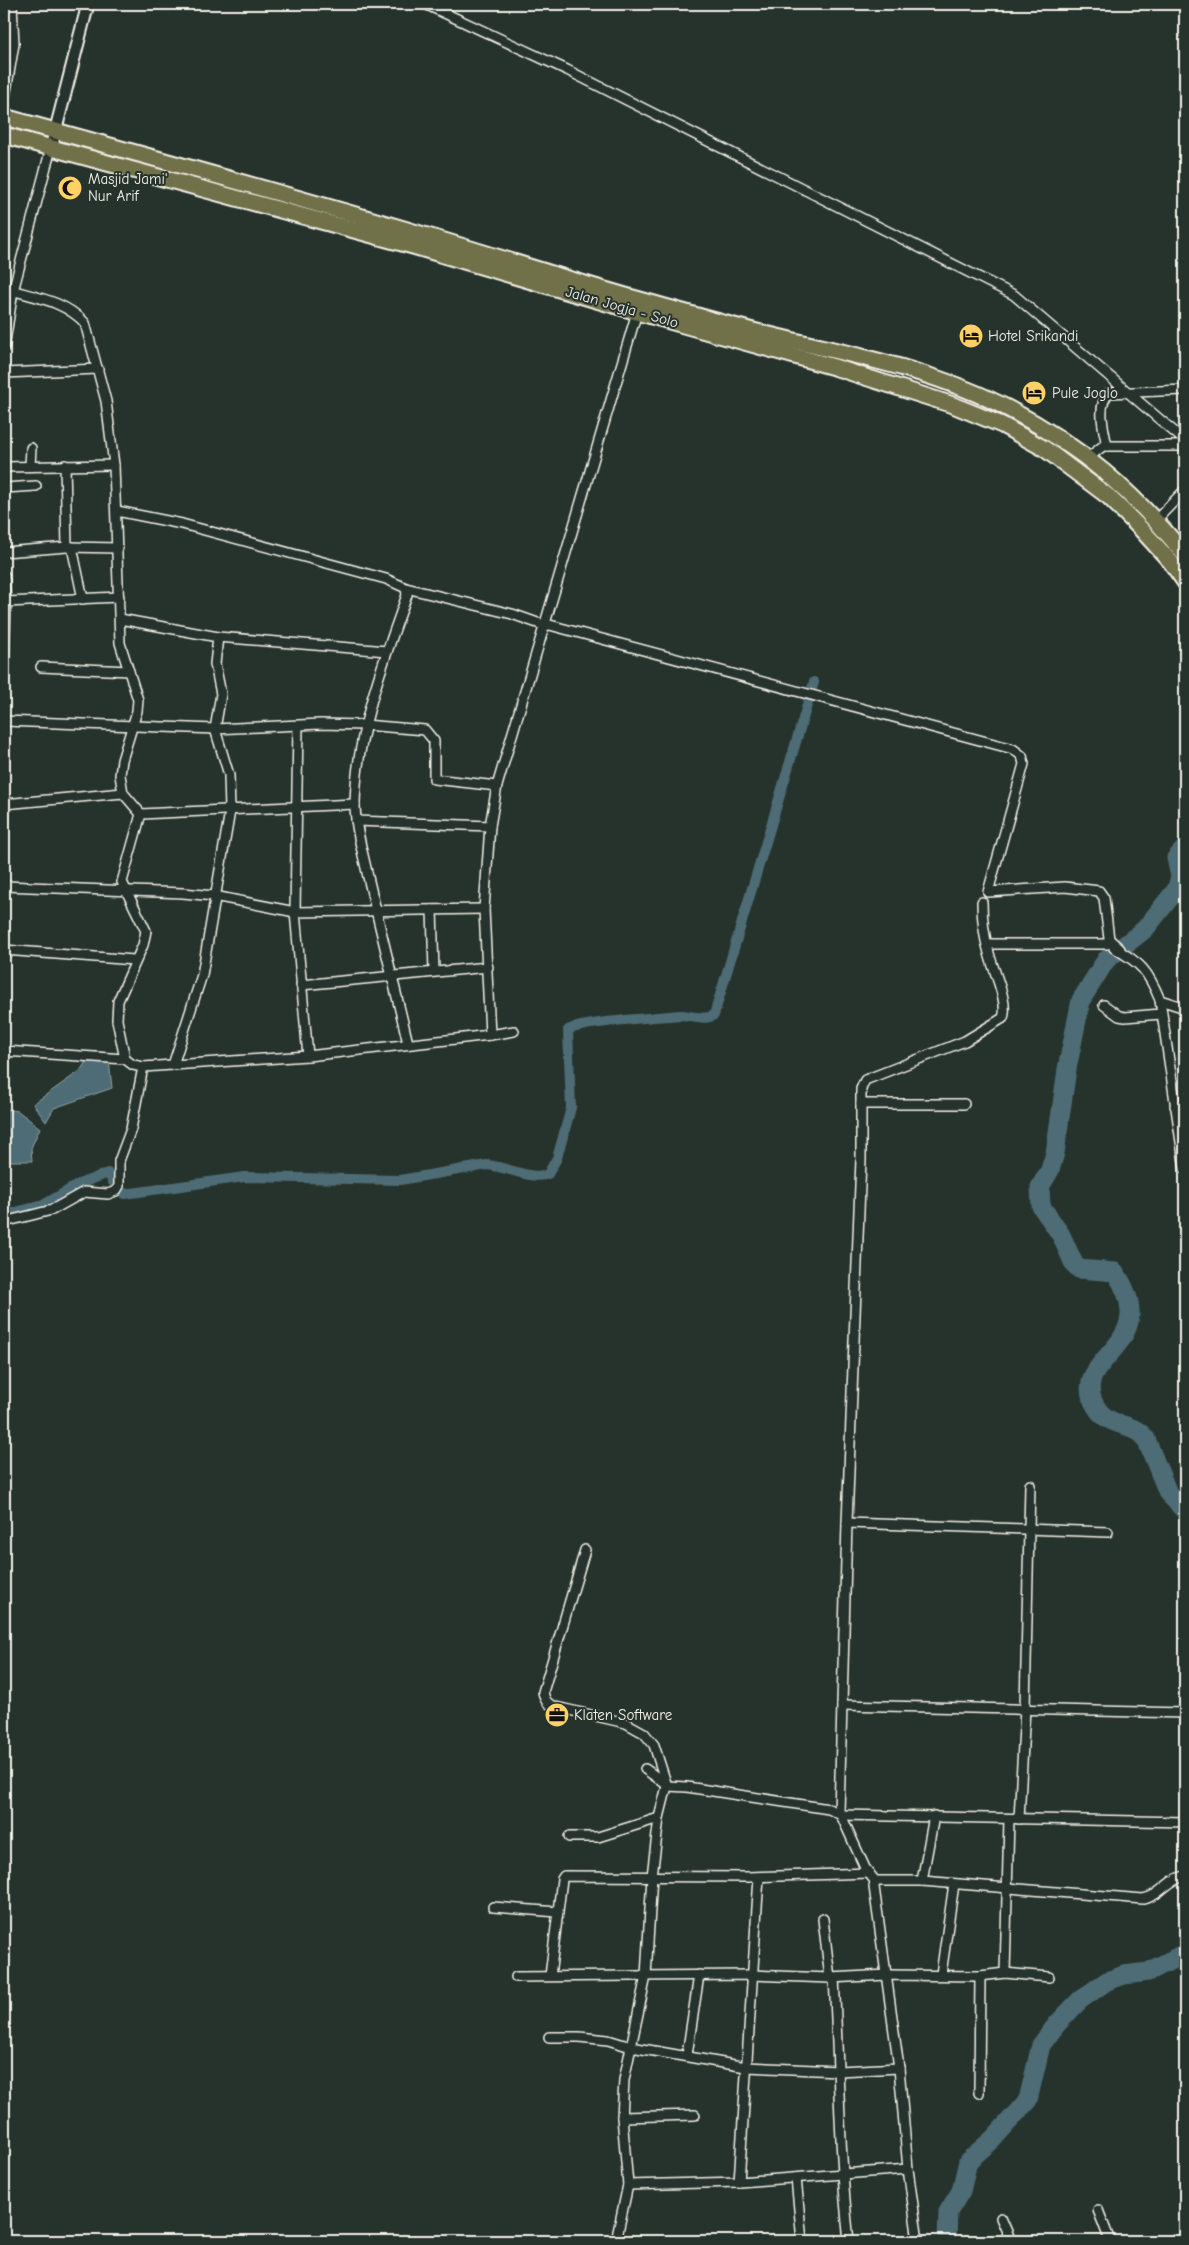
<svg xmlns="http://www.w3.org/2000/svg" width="1189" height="2245" font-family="'Comic Neue',sans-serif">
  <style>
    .water { fill: #4e6c74; stroke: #90a1a2 }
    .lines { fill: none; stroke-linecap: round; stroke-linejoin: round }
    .canal { stroke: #4e6c74; stroke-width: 10 }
    .river { stroke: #4e6c74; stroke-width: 19 }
    .minor-casing { stroke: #f4f1e8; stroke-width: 12 }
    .tertiary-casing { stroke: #f4f1e8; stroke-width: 15 }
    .trunk-casing { stroke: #f4f1e8; stroke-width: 19 }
    .minor { stroke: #26332d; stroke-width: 9 }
    .tertiary { stroke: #26332d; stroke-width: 11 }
    .trunk { stroke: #6f704a; stroke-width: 15 }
    .labels { text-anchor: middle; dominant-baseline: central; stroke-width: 4; stroke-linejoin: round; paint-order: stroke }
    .poi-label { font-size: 15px; fill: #f4f1e8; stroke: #26332d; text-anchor: start }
    .street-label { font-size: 15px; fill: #f4f1e8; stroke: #26332d }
  </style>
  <rect width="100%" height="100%" fill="#26332d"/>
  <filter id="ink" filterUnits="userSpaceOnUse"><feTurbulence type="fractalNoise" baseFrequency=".02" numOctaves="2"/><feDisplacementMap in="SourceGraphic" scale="10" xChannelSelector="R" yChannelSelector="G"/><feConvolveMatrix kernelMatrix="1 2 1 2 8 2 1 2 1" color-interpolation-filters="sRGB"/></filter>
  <g filter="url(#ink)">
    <g class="water">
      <path d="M87 1060H109L112 1088 54 1108 46 1122 33 1104 80 1071Z"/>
      <path d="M4 1109 18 1111 40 1128 31 1148 32 1161H4Z"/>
    </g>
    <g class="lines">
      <path class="canal" d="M4 1215 43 1205 79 1184 108 1173 116 1187 125 1194 244 1177 400 1180 487 1165C505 1166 533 1181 548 1174L557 1158 571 1108 568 1030C582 1022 660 1017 680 1015 691 1015 706 1021 714 1015L814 682"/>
      <g class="river">
        <path d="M1185 848 1176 858 1180 877 1176 890 1145 929 1106 960 1081 1000 1067 1069 1055 1153 1050 1170 1040 1187 1041 1206 1061 1235 1074 1264 1079 1269 1115 1272C1165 1345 1073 1356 1093 1401 1107 1432 1131 1418 1146 1439L1168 1493 1185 1511"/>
        <path d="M947 2241 948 2212 961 2191 968 2161 993 2139 1028 2100 1041 2045 1057 2024 1080 2000 1107 1981 1124 1975 1148 1972 1185 1953"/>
      </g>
      <defs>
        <g id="minor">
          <path d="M425 4 567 70 1014 295 1185 441"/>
          <path d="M4 103 14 44 12 4"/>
          <path d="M4 288C33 297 64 300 85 323L106 401 114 465 120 643 138 700 137 711 122 760 120 775 123 793 141 814 122 882 146 931 143 945 118 1001 117 1020 125 1059"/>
          <path d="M4 348 13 291 51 148"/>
          <path d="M4 373 98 369"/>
          <path d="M1107 446C1104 430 1096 405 1109 393L1185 390"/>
          <path d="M1088 458 1103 446H1185"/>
          <path d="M30 466 31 448"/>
          <path d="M4 467 114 465"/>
          <path d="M4 488 36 486"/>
          <path d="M117 511 182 524 386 579 406 588 407 595C383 663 357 729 355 803 355 828 363 853 368 877 381 933 395 987 408 1043"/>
          <path d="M1156 520 1185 490"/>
          <path d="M68 547 118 548"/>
          <path d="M72 547 83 599"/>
          <path d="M4 552 67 547 65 465"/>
          <path d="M4 575 6 602 4 671"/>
          <path d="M406 588 512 614 546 626"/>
          <path d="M6 602 119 597"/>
          <path d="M120 619 218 637"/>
          <path d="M546 624 1013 749 1022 756 1024 764 988 892 1065 887 1099 891 1104 898 1109 939 1120 949"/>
          <path d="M41 667 129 671"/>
          <path d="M4 721 215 729 320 724 364 725 425 730 434 741V779L497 786"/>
          <path d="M298 726 295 912 308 1056"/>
          <path d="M4 804 123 793"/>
          <path d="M141 814 355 804"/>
          <path d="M356 821 490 826"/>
          <path d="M4 886 183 893 214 896 295 912 484 909"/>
          <path d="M432 910 434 971"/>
          <path d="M987 944H1107"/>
          <path d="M1114 948C1141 963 1148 971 1160 1000L1185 1169"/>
          <path d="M4 950 134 960"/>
          <path d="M301 985 488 967"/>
          <path d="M1160 1000 1185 1008"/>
          <path d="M1104 1005 1119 1016 1125 1017 1161 1014"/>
          <path d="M490 1035 514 1031"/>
          <path d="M4 1051 125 1059 133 1065 143 1067 308 1056 490 1035 484 909 490 826 497 786 637 312"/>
          <path d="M173 1065 202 975 230 811 229 775 215 729 221 694 215 664 218 637 387 651"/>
          <path d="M861 1104H964"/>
          <path d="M1175 1106 1185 1103"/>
          <path d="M4 1222 52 1210 84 1192 108 1194 116 1191 119 1186V1161L131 1129 143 1067"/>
          <path d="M847 1523 1108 1532"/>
          <path d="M585 1550 543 1692C545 1701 547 1704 556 1707L626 1723 644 1733 654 1745 667 1786 659 1818 652 1876 646 1976 624 2080 622 2117 628 2185 616 2241"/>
          <path d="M842 1705 1185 1713"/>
          <path d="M645 1769 666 1784"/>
          <path d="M667 1786 687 1787 829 1809 841 1815 865 1868 875 1881 874 1887 899 2068 908 2169 918 2241"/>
          <path d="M839 1813 847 1523 861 1159V1089L865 1080 965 1041 1003 1018C1009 1002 993 970 989 953 984 936 982 919 982 902"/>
          <path d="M841 1815 1185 1822"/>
          <path d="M1019 1819 1025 1708 1030 1485"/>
          <path d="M569 1837H598L659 1818"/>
          <path d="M875 1881H922L1143 1899C1161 1896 1166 1880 1185 1876"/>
          <path d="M922 1881 934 1816"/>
          <path d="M493 1907 558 1912"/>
          <path d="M823 1919 830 1978"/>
          <path d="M1005 1973 1009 1819"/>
          <path d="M941 1974 954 1884"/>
          <path d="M550 1976 562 1879 564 1876 748 1877 869 1873"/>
          <path d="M516 1977 752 1975 830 1978 887 1975 980 1976 1005 1973 1049 1977"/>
          <path d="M834 1978C839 2066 839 2154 849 2241"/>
          <path d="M549 2037H579L608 2040 631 2047 746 2067 839 2071 899 2068"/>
          <path d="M687 2055 699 1975"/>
          <path d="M979 2093 980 1976"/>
          <path d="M622 2117 695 2115"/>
          <path d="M796 2178 802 2241"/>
          <path d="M739 2182 908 2169"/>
          <path d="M628 2185 739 2182 759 1877"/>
          <path d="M1098 2210 1110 2241"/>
          <path d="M1001 2218 1011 2241"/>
        </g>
        <path id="tertiary" d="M51 148 88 4"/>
        <g id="trunk">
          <path d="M4 117C144 155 285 194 424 235 496 256 568 280 640 300 679 311 718 322 757 332 842 353 931 368 1009 409 1080 446 1134 492 1185 555"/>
          <path d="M4 135 413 246 637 312 834 367 953 405 1002 425 1045 449 1109 497 1141 529 1170 561 1185 582"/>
        </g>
      </defs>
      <use href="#minor" class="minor-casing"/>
      <use href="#tertiary" class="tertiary-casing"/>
      <use href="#trunk" class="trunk-casing"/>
      <use href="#minor" class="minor"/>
      <use href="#tertiary" class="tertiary"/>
      <use href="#trunk" class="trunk"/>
    </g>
  </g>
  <defs>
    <symbol id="mosque-disc" viewBox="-11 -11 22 22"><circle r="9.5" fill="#ffd166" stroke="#26332d"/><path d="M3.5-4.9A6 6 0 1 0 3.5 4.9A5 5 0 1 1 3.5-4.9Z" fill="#111"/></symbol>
    <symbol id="hotel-disc" viewBox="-11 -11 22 22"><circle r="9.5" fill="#ffd166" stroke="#26332d"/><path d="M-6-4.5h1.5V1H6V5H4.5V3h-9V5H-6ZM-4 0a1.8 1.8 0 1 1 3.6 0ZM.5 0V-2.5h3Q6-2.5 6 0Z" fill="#111"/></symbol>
    <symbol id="office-disc" viewBox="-11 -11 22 22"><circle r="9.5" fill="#ffd166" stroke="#26332d"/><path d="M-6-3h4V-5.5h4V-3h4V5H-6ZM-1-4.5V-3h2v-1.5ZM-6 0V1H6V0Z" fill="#111"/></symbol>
  </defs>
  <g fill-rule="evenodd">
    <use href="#mosque-disc" x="56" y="174" width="28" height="28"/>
    <use href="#hotel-disc" x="957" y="322" width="28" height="28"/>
    <use href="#hotel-disc" x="1020" y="379" width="28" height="28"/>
    <use href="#office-disc" x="543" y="1701" width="28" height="28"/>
  </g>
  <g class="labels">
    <g class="poi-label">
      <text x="88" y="179">Masjid Jami'<tspan x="88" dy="17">Nur Arif</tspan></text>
      <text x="988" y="336">Hotel Srikandi</text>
      <text x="1052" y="393">Pule Joglo</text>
      <text x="574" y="1715">Klaten Software</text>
    </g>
    <g class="street-label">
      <text transform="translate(622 307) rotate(16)">Jalan Jogja - Solo</text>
    </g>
  </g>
  <rect width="1189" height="2245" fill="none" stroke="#26332d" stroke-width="20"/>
  <rect x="10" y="10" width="1169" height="2225" fill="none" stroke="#f4f1e8" stroke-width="2" filter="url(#ink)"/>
</svg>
